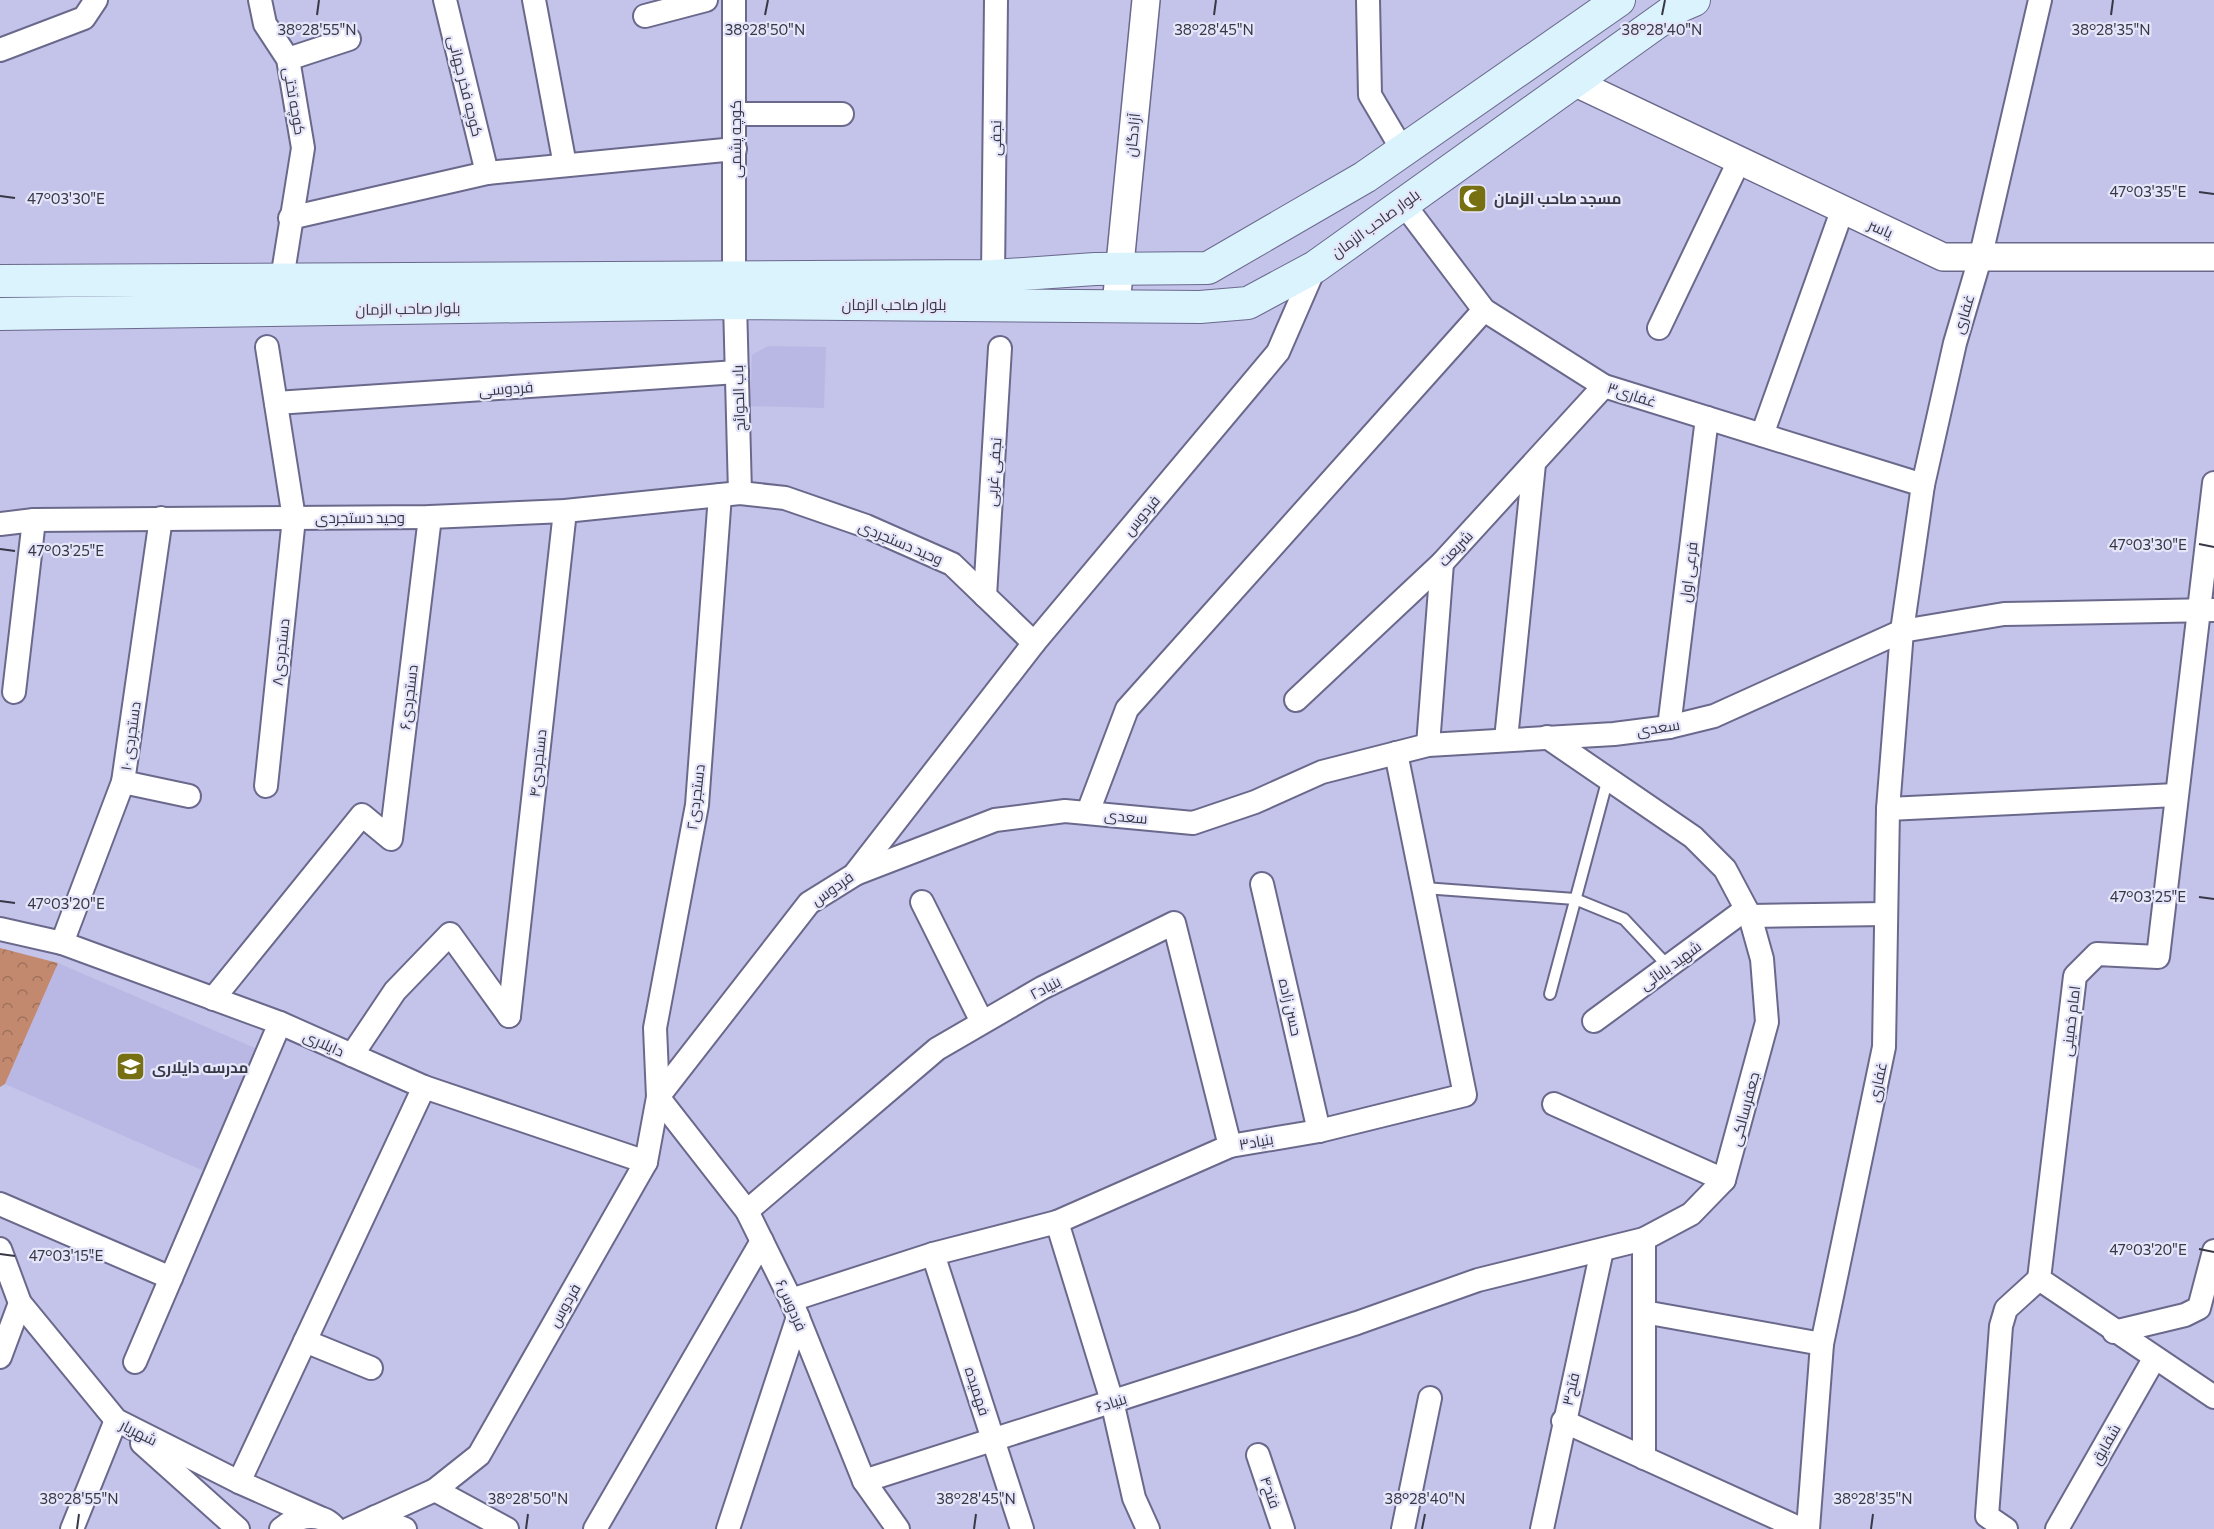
<svg xmlns="http://www.w3.org/2000/svg" width="2214" height="1529" font-family="Commissioner,Cairo,sans-serif">
  <style>
    .built { fill: #b9b8e5 }
    .park { fill: url(#park-crowns) }
    .lines { fill: none; stroke-linecap: round; stroke-linejoin: round }
    .service-casing { stroke: #6a698c; stroke-width: 14 }
    .minor-casing { stroke: #6a698c; stroke-width: 26 }
    .tertiary-casing { stroke: #6a698c; stroke-width: 30 }
    .secondary-casing { stroke: #6a698c; stroke-width: 34 }
    .service { stroke: #fff; stroke-width: 10 }
    .minor { stroke: #fff; stroke-width: 22 }
    .tertiary { stroke: #fff; stroke-width: 27 }
    .secondary { stroke: #daf3fd; stroke-width: 32 }
    .ticks { fill: none; stroke: #373746; stroke-width: 2 }
    .labels { text-anchor: middle; dominant-baseline: central; stroke-width: 4.5; stroke-linejoin: round; paint-order: stroke }
    .street-label { font-size: 15px; fill: #373746; stroke: #e6e6fa }
    .poi-label { font-size: 15px; font-weight: bold; fill: #373746; stroke: #e6e6fa; text-anchor: start }
    .ticks-label { font-size: 15px; text-anchor: middle; fill: #373746; stroke: #e6e6fa; stroke-width: 4.5; stroke-linejoin: round; paint-order: stroke }
  </style>
  <defs>
    <pattern id="park-crowns" width="20" height="18" patternUnits="userSpaceOnUse" patternTransform="scale(1.5)"><rect width="20" height="18" fill="#c3896e"/><path d="M2 6a3 3 0 1 1 6 0M12 15a3 3 0 1 1 6 0" fill="none" stroke="#9f715c"/></pattern>
  </defs>
  <rect width="100%" height="100%" fill="#c4c3ea"/>
  <g class="built">
    <path d="M768 346 826 347 824 408 750 406 752 355Z"/>
    <path d="M58 963 257 1049 204 1171 5 1084Z"/>
  </g>
  <path class="park" d="M0 948 58 963 5 1084 0 1087Z"/>
  <g class="lines">
    <defs>
      <g id="service">
        <path d="M1424 888 1575 899 1624 919 1668 966"/>
        <path d="M1550 994 1608 778"/>
      </g>
      <g id="minor">
        <path d="M260 0 265 24 288 59 303 148 282 279"/>
        <path d="M445 0 487 173"/>
        <path d="M534 0 565 165"/>
        <path d="M734 0V278"/>
        <path d="M1368 0 1370 95 1403 151"/>
        <path d="M645 16 706 0"/>
        <path d="M0 50 84 18 96 0"/>
        <path d="M288 59 349 39"/>
        <path d="M735 114H842"/>
        <path d="M1403 203 1484 310 1604 386 1923 485"/>
        <path d="M290 218 487 173 735 149"/>
        <path d="M993 276 996 0"/>
        <path d="M735 303 740 493"/>
        <path d="M1659 328 1739 161"/>
        <path d="M276 403 737 372"/>
        <path d="M1762 435 1842 211"/>
        <path d="M2214 483 2158 957 2097 954 2075 976 2039 1279 2214 1397"/>
        <path d="M0 524 34 520 430 517 565 511 740 493 785 498 866 526 952 564 1034 643"/>
        <path d="M985 596 1000 348"/>
        <path d="M14 692 34 520"/>
        <path d="M1296 700 1442 563 1604 386"/>
        <path d="M1669 727 1707 418"/>
        <path d="M1506 739 1534 464"/>
        <path d="M1428 745 1442 563"/>
        <path d="M123 782 189 796"/>
        <path d="M266 786 294 518 267 347"/>
        <path d="M1888 809 2176 795"/>
        <path d="M1088 812 1127 709 1484 310"/>
        <path d="M855 874 995 820 1065 811 1193 823 1255 802 1322 772 1428 745 1614 734 1669 727 1714 716 1902 631 2004 614 2214 610"/>
        <path d="M1262 884 1319 1131"/>
        <path d="M922 902 982 1022"/>
        <path d="M1750 916 1886 914"/>
        <path d="M0 929 62 943 280 1023 424 1087 646 1162"/>
        <path d="M62 943 123 782 161 518"/>
        <path d="M213 999 362 815 391 839 430 517"/>
        <path d="M509 1016 565 511"/>
        <path d="M1594 1021 1746 909"/>
        <path d="M352 1055 395 991 450 934 509 1016"/>
        <path d="M658 1097 655 1028 697 805 720 495"/>
        <path d="M658 1097 747 1211 791 1300 864 1481 898 1529"/>
        <path d="M1554 1104 1724 1180"/>
        <path d="M0 1204 171 1278"/>
        <path d="M747 1211 937 1049 1042 988 1174 923 1230 1146"/>
        <path d="M1057 1222 1112 1401 1134 1498 1148 1529"/>
        <path d="M0 1249 20 1303 116 1420 239 1482 318 1517"/>
        <path d="M933 1254 1022 1529"/>
        <path d="M791 1300 933 1254 1057 1222 1230 1146 1319 1131 1465 1095 1396 753"/>
        <path d="M1644 1312 1822 1344"/>
        <path d="M2114 1332 2185 1315 2199 1308 2214 1251"/>
        <path d="M305 1341 371 1368"/>
        <path d="M0 1357 20 1303"/>
        <path d="M135 1362 280 1023"/>
        <path d="M1563 1421 1801 1529"/>
        <path d="M142 1443 238 1529"/>
        <path d="M1258 1455 1283 1529"/>
        <path d="M1644 1458V1239"/>
        <path d="M864 1481 1357 1323 1478 1280 1644 1239 1691 1214 1724 1180 1767 1022 1762 959 1750 916 1725 869 1693 837 1547 737"/>
        <path d="M239 1482 424 1087"/>
        <path d="M435 1490 507 1529"/>
        <path d="M375 1517 405 1529"/>
        <path d="M72 1529 116 1420"/>
        <path d="M281 1529C298 1515 322 1511 336 1529"/>
        <path d="M349 1529 435 1490 479 1455 646 1162 658 1097 809 903 854 875 1034 643 1278 352 1315 267"/>
        <path d="M595 1529 762 1241"/>
        <path d="M728 1529 798 1317"/>
        <path d="M1403 1529 1430 1398"/>
        <path d="M1542 1529 1602 1250"/>
        <path d="M1808 1529 1822 1344 1884 1047 1888 809 1902 631 1923 485 1955 343 1981 255 2040 0"/>
        <path d="M2006 1529 1987 1516 2001 1326 2006 1309 2039 1279"/>
        <path d="M2057 1529 2154 1359"/>
      </g>
      <g id="tertiary">
        <path d="M1574 82 1943 257H2214"/>
        <path d="M1116 305 1146 0"/>
      </g>
      <g id="secondary">
        <path d="M0 281 993 276 1095 269 1208 268 1365 177 1619 0"/>
        <path d="M0 314 735 303 1200 307 1248 303 1315 267 1680 6 1694 0"/>
      </g>
    </defs>
    <use href="#service" class="service-casing"/>
    <use href="#minor" class="minor-casing"/>
    <use href="#tertiary" class="tertiary-casing"/>
    <use href="#secondary" class="secondary-casing"/>
    <use href="#service" class="service"/>
    <use href="#minor" class="minor"/>
    <use href="#tertiary" class="tertiary"/>
    <use href="#secondary" class="secondary"/>
  </g>
  <path class="ticks" d="M317 15 319 0M765 15 768 0M1214 15 1216 0M1662 15 1665 0M2111 15 2113 0M2199 192 2214 194M0 196 15 198M2199 544 2214 547M0 549 15 551M2199 897 2214 899M0 901 15 903M2199 1249 2214 1252M0 1254 15 1256M77 1529 79 1514M526 1529 528 1514M974 1529 976 1514M1422 1529 1425 1514M1871 1529 1873 1514"/>
  <defs>
    <symbol id="mosque-square" viewBox="-11 -11 22 22"><rect x="-9" y="-9" width="18" height="18" rx="4" fill="#767012" stroke="#e6e6fa"/><path d="M3.5-4.9A6 6 0 1 0 3.5 4.9A5 5 0 1 1 3.5-4.9Z" fill="#fff"/></symbol>
    <symbol id="school-square" viewBox="-11 -11 22 22"><rect x="-9" y="-9" width="18" height="18" rx="4" fill="#767012" stroke="#e6e6fa"/><path d="M0-5L7-2L0 1L-7-2ZM-4 1L0 2.5L4 1V4Q0 6-4 4Z" fill="#fff"/></symbol>
  </defs>
  <g fill-rule="evenodd">
    <use href="#mosque-square" x="1456" y="182" width="33" height="33"/>
    <use href="#school-square" x="114" y="1050" width="33" height="33"/>
  </g>
  <g class="labels">
    <g class="street-label">
      <text transform="translate(466 86) rotate(76)">کوچه فخر جهانی</text>
      <text transform="translate(295 101) rotate(80)">کوچه تختی</text>
      <text transform="translate(1132 135) rotate(-84)">آزادگان</text>
      <text transform="translate(995 138) rotate(-89)">نجفی</text>
      <text transform="translate(735 139) rotate(-90)">کوچه پشمی</text>
      <text transform="translate(1375 223) rotate(-36)">بلوار صاحب الزمان</text>
      <text transform="translate(1881 228) rotate(24)">یاسر</text>
      <text x="894" y="304">بلوار صاحب الزمان</text>
      <text transform="translate(408 308) rotate(-1)">بلوار صاحب الزمان</text>
      <text transform="translate(1963 314) rotate(-73)">غفاری</text>
      <text transform="translate(506 388) rotate(-4)">فردوسی</text>
      <text transform="translate(1632 394) rotate(18)">غفاری۳</text>
      <text transform="translate(738 398) rotate(-92)">باب الحوائج</text>
      <text transform="translate(993 472) rotate(-86)">نجفی غربی</text>
      <text transform="translate(1141 515) rotate(-50)">فردوس</text>
      <text x="360" y="517">وحید دستجردی</text>
      <text transform="translate(901 542) rotate(23)">وحید دستجردی</text>
      <text transform="translate(1455 548) rotate(-47)">شریعت</text>
      <text transform="translate(1688 572) rotate(-83)">فرعی اول</text>
      <text transform="translate(280 652) rotate(-84)">دستجردی۸</text>
      <text transform="translate(408 697) rotate(-83)">دستجردی۶</text>
      <text transform="translate(1658 727) rotate(-9)">سعدی</text>
      <text transform="translate(130 736) rotate(-82)">دستجردی ۱۰</text>
      <text transform="translate(537 763) rotate(-84)">دستجردی۴</text>
      <text transform="translate(695 797) rotate(-83)">دستجردی۲</text>
      <text transform="translate(1126 816) rotate(5)">سعدی</text>
      <text transform="translate(832 888) rotate(-35)">فردوس</text>
      <text transform="translate(1670 965) rotate(-36)">شهید بابائی</text>
      <text transform="translate(1045 987) rotate(-28)">بنیاد۲</text>
      <text transform="translate(1291 1007) rotate(77)">حسن زاده</text>
      <text transform="translate(2070 1021) rotate(-83)">امام خمینی</text>
      <text transform="translate(324 1043) rotate(24)">دایلاری</text>
      <text transform="translate(1877 1082) rotate(-78)">غفاری</text>
      <text transform="translate(1744 1109) rotate(-75)">جعفرسالکی</text>
      <text transform="translate(1256 1141) rotate(-10)">بنیاد۳</text>
      <text transform="translate(564 1305) rotate(-60)">فردوس</text>
      <text transform="translate(792 1305) rotate(66)">فردوس۶</text>
      <text transform="translate(1570 1389) rotate(-77)">فتح۳</text>
      <text transform="translate(978 1391) rotate(72)">فهمیده</text>
      <text transform="translate(1111 1402) rotate(-18)">بنیاد۶</text>
      <text transform="translate(139 1432) rotate(27)">شهریار</text>
      <text transform="translate(2105 1444) rotate(-60)">شقایق</text>
      <text transform="translate(1271 1492) rotate(71)">فتح۴</text>
    </g>
    <g class="poi-label">
      <text x="1494" y="198">مسجد صاحب الزمان</text>
      <text x="152" y="1067">مدرسه دایلاری</text>
    </g>
  </g>
  <g class="ticks-label">
    <text x="317" y="35">38°28'55"N</text>
    <text x="765" y="35">38°28'50"N</text>
    <text x="1214" y="35">38°28'45"N</text>
    <text x="1662" y="35">38°28'40"N</text>
    <text x="2111" y="35">38°28'35"N</text>
    <text x="2148" y="197">47°03'35"E</text>
    <text x="66" y="204">47°03'30"E</text>
    <text x="2148" y="550">47°03'30"E</text>
    <text x="66" y="556">47°03'25"E</text>
    <text x="2148" y="902">47°03'25"E</text>
    <text x="66" y="909">47°03'20"E</text>
    <text x="2148" y="1255">47°03'20"E</text>
    <text x="66" y="1261">47°03'15"E</text>
    <text x="79" y="1504">38°28'55"N</text>
    <text x="528" y="1504">38°28'50"N</text>
    <text x="976" y="1504">38°28'45"N</text>
    <text x="1425" y="1504">38°28'40"N</text>
    <text x="1873" y="1504">38°28'35"N</text>
  </g>
</svg>
